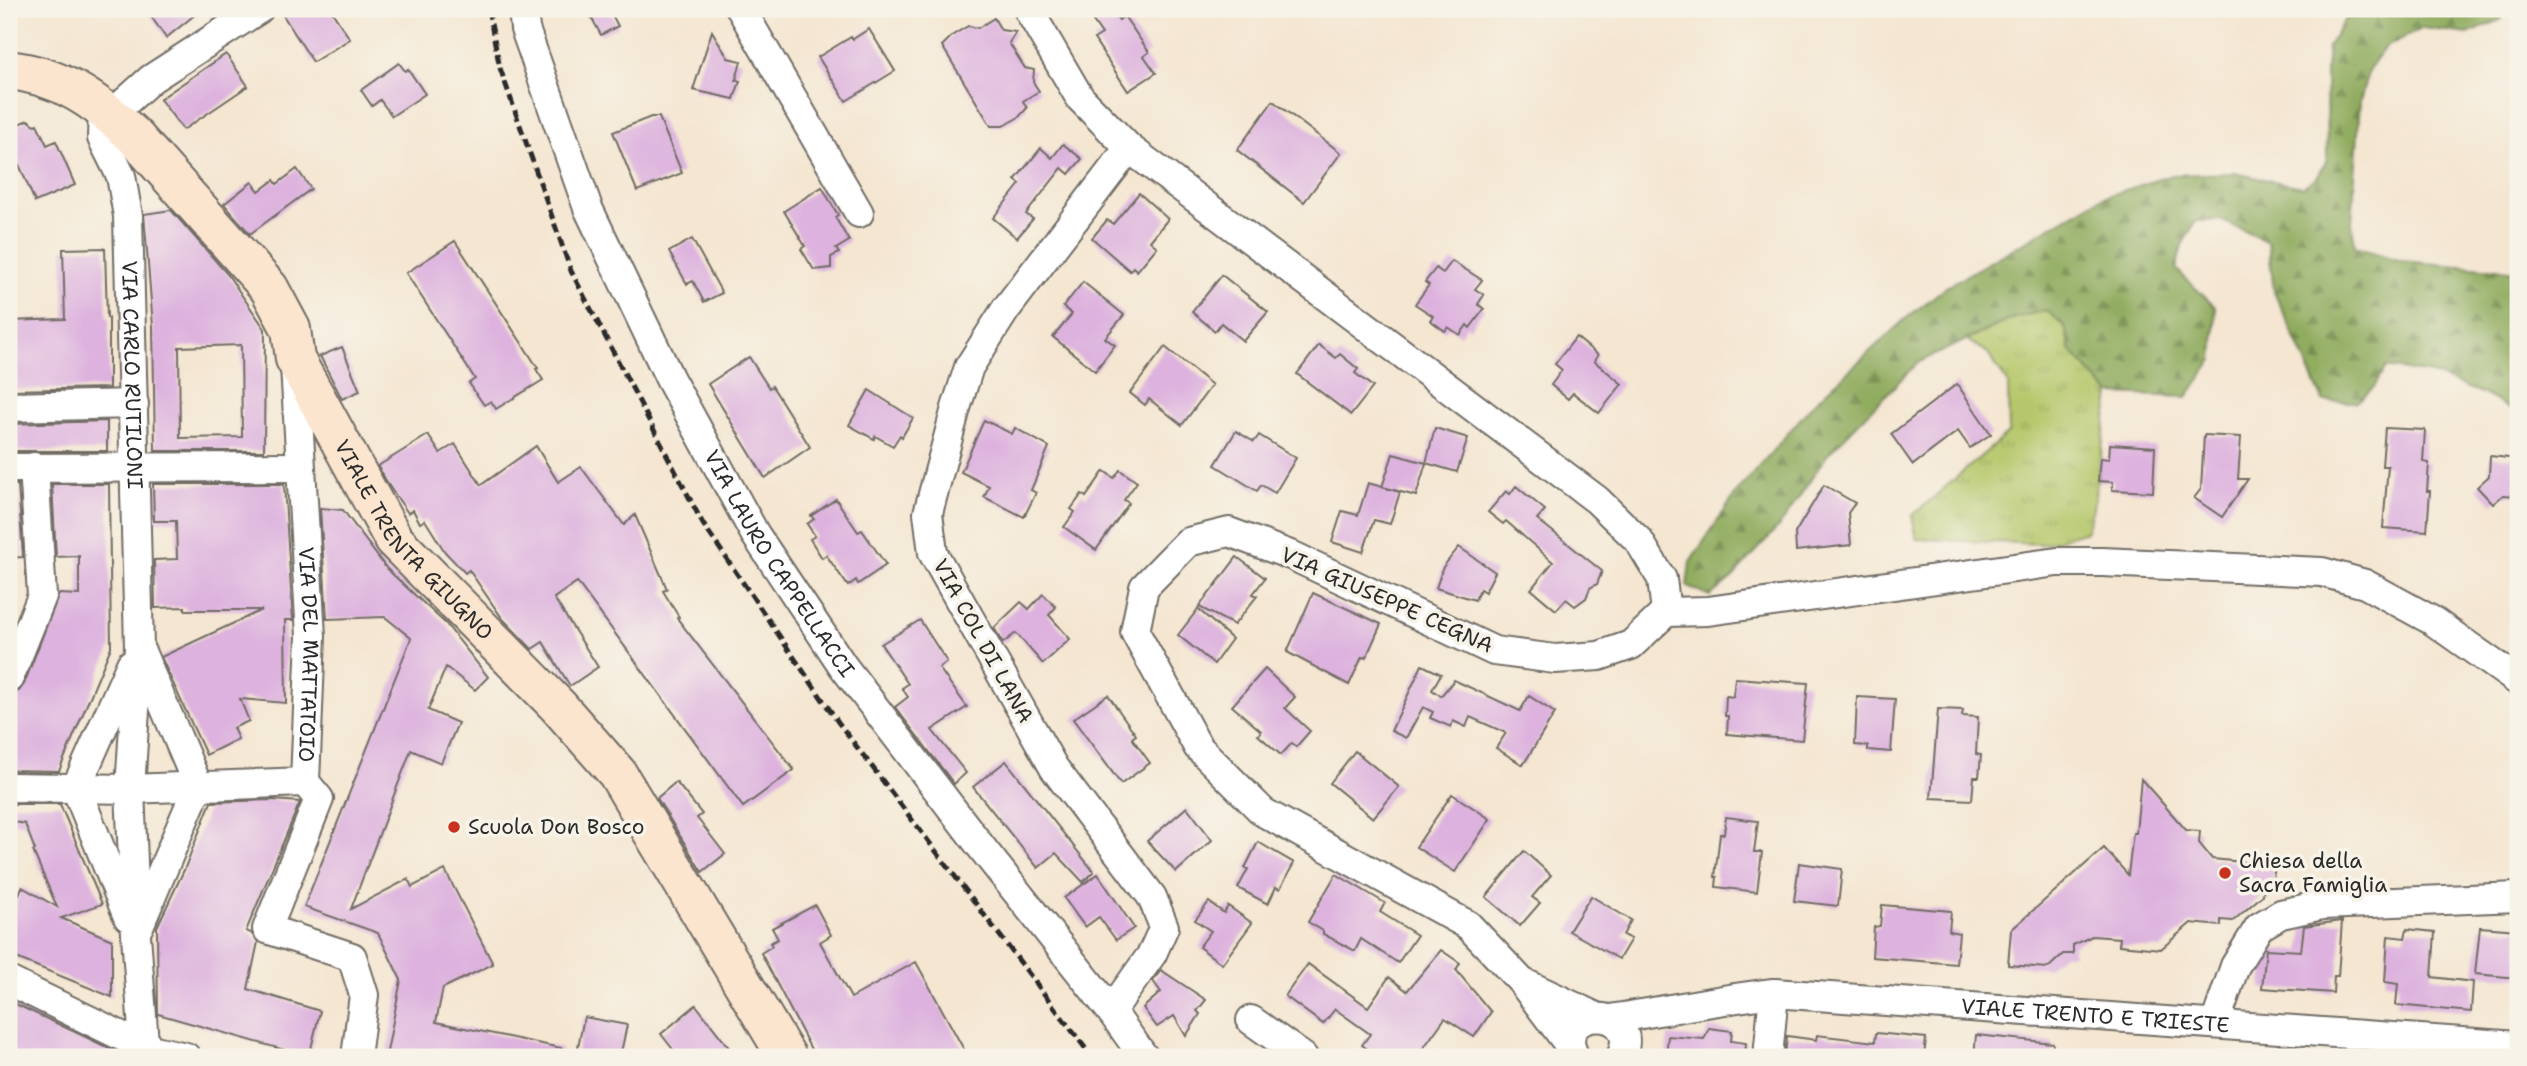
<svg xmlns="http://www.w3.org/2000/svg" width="2527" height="1066" font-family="'Shantell Sans',sans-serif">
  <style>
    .grass { fill: url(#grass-tufts); stroke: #70794b; stroke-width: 2 }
    .forest { fill: url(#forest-firs); stroke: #5e6c45; stroke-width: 2 }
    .building { fill: #ddb2de; fill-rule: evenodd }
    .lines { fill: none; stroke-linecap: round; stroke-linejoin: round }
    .street-casing { stroke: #716c65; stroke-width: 32 }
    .secondary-casing { stroke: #716c65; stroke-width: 42 }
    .street { stroke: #fff; stroke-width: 28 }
    .secondary { stroke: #fbe5cf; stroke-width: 38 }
    .rail { stroke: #2b2b2b; stroke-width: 5; stroke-dasharray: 10 5; stroke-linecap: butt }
    .poi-dot { fill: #c8321e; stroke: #f7f3e8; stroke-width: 2.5 }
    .labels { text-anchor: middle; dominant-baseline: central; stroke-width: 7; stroke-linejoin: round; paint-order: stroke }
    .street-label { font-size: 21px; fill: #2b2b2b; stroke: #f7f3e8 }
    .poi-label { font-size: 21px; fill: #2b2b2b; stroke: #f7f3e8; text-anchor: start }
  </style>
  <defs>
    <pattern id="grass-tufts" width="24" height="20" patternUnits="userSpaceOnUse" patternTransform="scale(1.75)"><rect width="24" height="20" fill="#b5c76b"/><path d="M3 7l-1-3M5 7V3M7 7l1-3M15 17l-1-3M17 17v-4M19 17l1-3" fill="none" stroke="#9cab5d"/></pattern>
    <pattern id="forest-firs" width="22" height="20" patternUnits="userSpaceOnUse" patternTransform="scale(1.75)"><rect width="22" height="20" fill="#90ac5f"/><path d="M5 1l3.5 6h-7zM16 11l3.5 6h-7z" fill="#768c4f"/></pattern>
  </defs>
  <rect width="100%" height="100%" fill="#f7f3e8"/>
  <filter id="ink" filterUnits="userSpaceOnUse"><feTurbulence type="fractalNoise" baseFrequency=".0143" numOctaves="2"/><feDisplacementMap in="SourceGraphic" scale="14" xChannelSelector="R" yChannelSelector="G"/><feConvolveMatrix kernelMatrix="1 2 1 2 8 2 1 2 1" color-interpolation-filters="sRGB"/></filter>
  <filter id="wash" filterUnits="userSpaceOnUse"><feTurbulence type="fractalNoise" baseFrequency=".00686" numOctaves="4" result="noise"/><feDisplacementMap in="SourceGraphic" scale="28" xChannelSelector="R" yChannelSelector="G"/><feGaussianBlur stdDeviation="1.57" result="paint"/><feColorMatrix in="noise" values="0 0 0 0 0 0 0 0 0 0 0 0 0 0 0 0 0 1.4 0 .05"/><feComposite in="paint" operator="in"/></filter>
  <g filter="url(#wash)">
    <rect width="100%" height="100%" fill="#f4e6d1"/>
    <path class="grass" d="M2046 310 2066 326 2070 350 2110 394 2093 508 2086 531 2045 544 1917 539 1912 516 2009 432 2008 384 1988 353 1967 340 2011 319Z"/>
    <path class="forest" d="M2361 9H2504L2500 20 2468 34 2423 28 2385 47 2369 69 2360 101 2352 223 2355 247 2402 261 2518 271V413L2483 394 2432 374 2386 367 2374 387 2357 402 2323 401 2274 291 2268 242 2221 220 2196 221 2182 245 2176 269 2216 308 2213 360 2187 397 2110 394 2070 350 2065 326 2046 310 2011 319 1917 363 1828 454 1781 524 1733 577 1710 596 1687 586 1690 562 1737 492 1814 403 1904 320 1946 287 2101 198 2172 175 2234 173 2303 187 2317 177 2327 160 2326 72 2328 46 2344 21Z"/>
    <g id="blocks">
      <g class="building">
        <path d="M146 9H202L166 38Z"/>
        <path d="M279 9H330L350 39 313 62Z"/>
        <path d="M601 9H609L618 26 601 35 590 15Z"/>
        <path d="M1105 9H1111L1119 20 1124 16 1149 52 1144 56 1156 73 1128 91 1094 39 1102 34 1091 18Z"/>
        <path d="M994 18 1001 30 1016 32 1009 43 1025 68 1034 70 1033 82 1039 91 1023 101 1027 108 1019 117 1003 126H991L942 46 953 35 968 26 978 28Z"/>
        <path d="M869 29 895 71 846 101 818 57 851 37 853 39Z"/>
        <path d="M712 31 728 58 741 61 736 80 740 81 734 99 693 90Z"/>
        <path d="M226 54 248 86 183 130 160 99Z"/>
        <path d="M399 63 405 71 408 69 425 94 392 116 380 100 372 106 361 90Z"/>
        <path d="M1273 101 1341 153 1304 202 1237 150Z"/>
        <path d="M651 117H659L682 173 637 191 613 132Z"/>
        <path d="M28 120 35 125 37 124 47 145 56 141 75 185 35 202 9 141V128Z"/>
        <path d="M1063 144 1082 159 1069 174 1062 168 1026 214 1033 219 1017 238 993 218 1020 184 1015 180 1041 148 1052 158Z"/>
        <path d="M297 169 311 189 250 234 224 204 252 182 259 191 274 180 277 184Z"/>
        <path d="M822 187 838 215 835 217 849 241 836 249 839 253 831 257V268L814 270 801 249 805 246 784 211Z"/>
        <path d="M1139 193 1168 219 1150 241 1157 247 1137 271 1133 267 1130 271 1092 238 1107 220 1113 224Z"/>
        <path d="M171 210 228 275 265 329 264 451H155L153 326 144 214ZM241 345 242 437 180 438 179 347Z"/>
        <path d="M692 239 722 293 704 302 693 281 687 284 669 252Z"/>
        <path d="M455 241 538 368 536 369 543 380 496 409 491 401 484 405 469 383 475 379 406 273Z"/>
        <path d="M105 248 107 318H109V388L9 390V321L65 319 63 249Z"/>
        <path d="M1452 261 1482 280 1475 289 1484 295 1478 304 1484 309 1470 328 1467 325 1460 335 1448 327 1445 331 1430 320 1433 316 1415 304 1429 285 1425 282 1436 268 1443 273Z"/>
        <path d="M1222 275 1268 312 1243 341 1221 323 1215 331 1192 312Z"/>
        <path d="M1083 282 1124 315 1105 338 1115 345 1095 371 1053 337 1072 314 1063 307Z"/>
        <path d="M1576 337 1598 355 1594 361 1622 384 1599 413 1573 393 1568 399 1551 385 1562 370 1555 364Z"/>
        <path d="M1319 345 1336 358 1340 354 1358 369 1355 373 1373 387 1351 415 1297 374Z"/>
        <path d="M342 347 360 391 342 399 320 356Z"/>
        <path d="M1165 347 1212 385 1182 425 1149 399 1145 405 1130 393Z"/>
        <path d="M749 357 769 388 772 386 810 447 765 478 708 384Z"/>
        <path d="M1957 384 1991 434 1970 448 1958 431 1913 465 1891 434Z"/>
        <path d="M869 390 913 418 902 437 900 435 893 446 875 436 874 439 849 425Z"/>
        <path d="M984 420 1012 434 1015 428 1049 447 1031 490 1036 493 1024 517 984 497 989 486 961 472Z"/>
        <path d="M107 421V451H9V424Z"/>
        <path d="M1435 428 1468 438 1457 472 1426 463 1416 496 1382 487 1393 454 1426 463Z"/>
        <path d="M2385 428 2425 430 2423 462 2429 463 2427 491H2430L2427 531 2383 528 2388 466H2382Z"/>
        <path d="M1236 431 1254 442 1259 435 1296 458 1275 493 1261 485 1257 491 1215 465Z"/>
        <path d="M428 435 440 453 455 444 481 485 536 446 558 482 581 467 624 525 635 515 667 589 663 591 679 617 677 618 794 770 743 807 577 582 554 598 598 667 570 686 543 642 532 649 502 618 469 570 465 573 445 552 425 520 420 523 413 510 408 513 389 486 378 466Z"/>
        <path d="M2204 435 2241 437 2238 479H2248L2222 517 2194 498 2201 489Z"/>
        <path d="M2110 444 2155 447 2153 492 2112 490 2113 482 2098 481 2100 458 2109 459Z"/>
        <path d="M2490 456 2518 459V496L2503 495 2493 504 2477 487 2489 476Z"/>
        <path d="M1120 470 1137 482 1124 500 1129 503 1096 550 1064 527 1075 512 1071 509 1082 494 1086 497 1104 471 1114 478Z"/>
        <path d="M1368 483 1400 492 1390 524 1374 520 1363 552 1332 542 1342 511 1358 515Z"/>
        <path d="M52 484H109L111 647 59 771 9 770V699L10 694 19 691 24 684 59 594 79 595V556L56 557Z"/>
        <path d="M153 484H284L293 620H285L286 703 240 699 249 721 233 728 238 739 206 755 161 657 262 610H185V607L155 608 154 560 177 559 176 521H154Z"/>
        <path d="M9 485H18L23 557 9 558Z"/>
        <path d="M1824 485 1855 503 1848 513 1851 545 1796 551 1795 533Z"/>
        <path d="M1516 486 1545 510 1537 519 1602 571 1597 584 1590 588 1586 598 1575 606 1566 599 1556 610 1531 589 1553 562 1506 521 1503 524 1488 512 1506 491 1510 494Z"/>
        <path d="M836 499 858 532 862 530 886 565 858 584 856 580 848 586 826 555 822 558 810 539 815 536 807 524 814 519 811 516Z"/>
        <path d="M320 508 343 510 387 569 446 624 488 677 475 690 446 667 428 710 458 723 441 763 411 750 351 909 408 879 412 887 445 870 493 964 443 988 436 1022 561 1048 560 1057H386L401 980 378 933 304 907 411 638 385 617 327 619Z"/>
        <path d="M1459 547 1495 572 1485 592 1480 589 1475 600 1436 588 1443 567Z"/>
        <path d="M1237 557 1265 578 1253 594 1257 596 1234 625 1199 607Z"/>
        <path d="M1313 593 1381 624 1366 658 1362 657 1349 685 1287 652Z"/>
        <path d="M1043 594 1056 607 1049 615 1070 639 1043 664 1016 633 1003 643 994 628 1021 602 1029 609Z"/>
        <path d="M1198 609 1232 639 1214 664 1178 635Z"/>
        <path d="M920 620 947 662 939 668 967 707 932 730 966 773 954 784 895 707 908 697 902 688 908 684 881 644Z"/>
        <path d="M1422 665 1441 674 1432 690 1441 696 1454 680 1520 711 1529 696 1555 713 1523 765 1496 748 1506 733 1470 717 1466 727 1453 721 1451 727 1430 718 1433 712 1423 707 1406 738 1391 731Z"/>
        <path d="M1265 669 1295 697 1285 708 1310 731 1296 747 1292 743 1281 755 1258 735 1261 731 1232 706Z"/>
        <path d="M1735 678 1808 683 1802 740 1727 734 1728 716H1725L1726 696 1733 697Z"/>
        <path d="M1108 695 1136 735 1132 738 1150 763 1121 784 1073 719Z"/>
        <path d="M1857 697 1895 699 1891 752 1868 750V746L1855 745Z"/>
        <path d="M1938 709 1963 710 1962 716 1978 717 1976 754 1981 755 1979 777H1974L1972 800 1931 798Z"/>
        <path d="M1355 751 1399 787 1373 818 1330 783Z"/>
        <path d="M1006 761 1094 872 1083 882 1056 853 1038 868 973 787Z"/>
        <path d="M2141 779 2186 830 2200 831 2199 843 2212 859 2275 865 2272 888 2264 887 2263 895 2233 921 2221 920V926L2191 923 2161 949 2119 945 2120 938 2092 936 2073 945V954H2063L2048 968 2008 965 2011 930 2104 848 2128 875 2133 833H2136Z"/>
        <path d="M676 782 702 814 697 818 725 854 702 872 657 798Z"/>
        <path d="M1452 794 1490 819 1455 872 1416 847Z"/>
        <path d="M273 800 300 802 246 931 251 933 258 942 248 989 320 1011 309 1057 158 1014 157 927 184 870 211 802Z"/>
        <path d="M9 804H60L102 904 61 918 112 940V997L9 955V920L22 887 57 907 33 851 35 850 25 824 9 821Z"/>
        <path d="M1187 807 1212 840 1176 872 1147 841Z"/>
        <path d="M1726 817 1758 821 1754 852H1762L1757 892 1716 887 1717 877H1715L1720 834H1724Z"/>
        <path d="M1258 842 1294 863 1280 889 1276 887 1268 904 1238 888 1248 869 1245 868Z"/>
        <path d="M1524 851 1551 875 1532 897 1540 903 1520 926 1486 897Z"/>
        <path d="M1799 863 1842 869 1838 906 1794 901Z"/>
        <path d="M1098 874 1134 928 1116 940 1099 917 1085 927 1064 898Z"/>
        <path d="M1336 874 1385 903 1380 912 1417 935 1398 963 1361 939 1355 951 1323 934V931L1308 922Z"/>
        <path d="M1591 896 1631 920 1623 935 1631 939 1619 959 1569 931Z"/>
        <path d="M1209 902 1224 913 1228 906 1252 923 1222 964 1199 947 1211 931 1195 920Z"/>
        <path d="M815 905 831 935 820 942 851 998 916 962 968 1057H815L761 953 772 946 770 943 778 939 772 928Z"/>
        <path d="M1882 905 1951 911 1949 931 1959 933 1956 964 1872 957 1874 927 1880 926Z"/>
        <path d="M2342 921 2338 976H2334L2333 993 2262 988 2266 949 2301 951 2304 926Z"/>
        <path d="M2480 927 2518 930V978L2475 974Z"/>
        <path d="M2407 929 2435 932 2432 977 2473 982 2471 1012 2396 1005 2398 984 2385 982 2388 936 2405 938Z"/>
        <path d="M1441 950 1460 963 1456 970 1491 1012 1474 1037 1445 1018 1417 1057H1378L1362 1045 1370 1034 1335 1009 1323 1024 1285 996 1308 964 1368 1007 1389 977 1407 991Z"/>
        <path d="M1161 970 1206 1000 1197 1011 1200 1014 1186 1036 1174 1016 1157 1027 1143 1008 1161 992 1153 981Z"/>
        <path d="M9 1001 92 1040 127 1057H9Z"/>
        <path d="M696 1005 736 1057H679L661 1034Z"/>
        <path d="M584 1017 627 1025 620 1057H576Z"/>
        <path d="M1709 1028 1732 1031 1731 1041 1746 1043 1745 1057H1666L1668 1036 1704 1039Z"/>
        <path d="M1876 1033 1926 1038 1924 1057H1785L1787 1036 1816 1040 1817 1035 1875 1042Z"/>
        <path d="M1976 1035 2053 1043V1057H1974Z"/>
      </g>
    </g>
  </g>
  <g filter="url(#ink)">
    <use href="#blocks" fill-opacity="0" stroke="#716c65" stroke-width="2"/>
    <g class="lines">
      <defs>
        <g id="street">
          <path id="s1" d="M523 9 525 29 588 208 670 379 755 534 843 666 982 848 1111 1011 1144 1057"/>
          <path d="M741 9 859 213"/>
          <path d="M1028 9 1080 98 1129 148 1597 500 1639 541 1662 579 1666 612 1631 645 1599 656 1555 659 1494 651 1293 556 1229 532 1188 542 1144 587 1135 632 1198 747 1263 812 1468 925 1521 981 1570 1046"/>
          <path id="s2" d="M103 109 102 138 121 176 128 216 139 647 130 789 136 935 145 1057"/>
          <path d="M111 115 151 79 259 9"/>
          <path id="s3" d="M295 366 311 636 305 782 319 799 267 929 352 957 364 995 356 1057"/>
          <path d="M9 407 134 404"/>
          <path d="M9 468 300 467"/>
          <path d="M1666 612 1708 611 2057 562H2102L2322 572 2365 584 2433 621 2518 681"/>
          <path d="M9 678 42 596 34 467"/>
          <path d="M9 787 130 789 305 782"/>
          <path d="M128 917 76 788 131 664"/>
          <path d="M139 926 198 786 142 654"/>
          <path d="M9 981 146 1048 186 1057"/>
          <path d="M1526 984 1594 1016"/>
          <path d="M1111 1011 1152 954 1164 927 1152 897 1054 768 933 553 928 513 956 408 969 367 1006 309 1129 148"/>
          <path id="s4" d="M1610 1019C1665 1011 1719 999 1774 993L2518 1046"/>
          <path d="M1251 1020 1303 1057"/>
          <path d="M2215 1024 2235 966 2259 927 2281 914 2322 905 2518 897"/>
          <path d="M1575 1057C1548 1006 1645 1003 1621 1057"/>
          <path d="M1768 1057 1774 993"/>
        </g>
        <g id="secondary">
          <path id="s5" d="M9 70C61 76 95 100 133 135L269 288 291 329 295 359 394 540 558 706 617 773 787 1057"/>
        </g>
      </defs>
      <use href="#street" class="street-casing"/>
      <use href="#secondary" class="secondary-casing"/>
      <use href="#street" class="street"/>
      <use href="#secondary" class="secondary"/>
      <path class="rail" d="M488 9 500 68 571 271 703 524 838 722 1092 1057"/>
    </g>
  </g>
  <g class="poi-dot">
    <circle cx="454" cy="827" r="7"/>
    <circle cx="2225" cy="873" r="7"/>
  </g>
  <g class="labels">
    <g class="street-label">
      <text stroke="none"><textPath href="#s2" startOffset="271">VIA CARLO RUTILONI</textPath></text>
      <text stroke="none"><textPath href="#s5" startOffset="642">VIALE TRENTA GIUGNO</textPath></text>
      <text stroke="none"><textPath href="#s1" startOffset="614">VIA LAURO CAPPELLACCI</textPath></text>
      <text transform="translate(1387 600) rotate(24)">VIA GIUSEPPE CEGNA</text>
      <text transform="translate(983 641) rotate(61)">VIA COL DI LANA</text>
      <text stroke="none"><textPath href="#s3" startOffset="289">VIA DEL MATTATOIO</textPath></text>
      <text stroke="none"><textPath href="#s4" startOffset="488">VIALE TRENTO E TRIESTE</textPath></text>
    </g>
    <g class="poi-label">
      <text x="468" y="827">Scuola Don Bosco</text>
      <text x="2239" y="861">Chiesa della<tspan x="2239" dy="24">Sacra Famiglia</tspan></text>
    </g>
  </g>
  <rect width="2527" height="1066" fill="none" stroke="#f7f3e8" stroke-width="35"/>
</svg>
